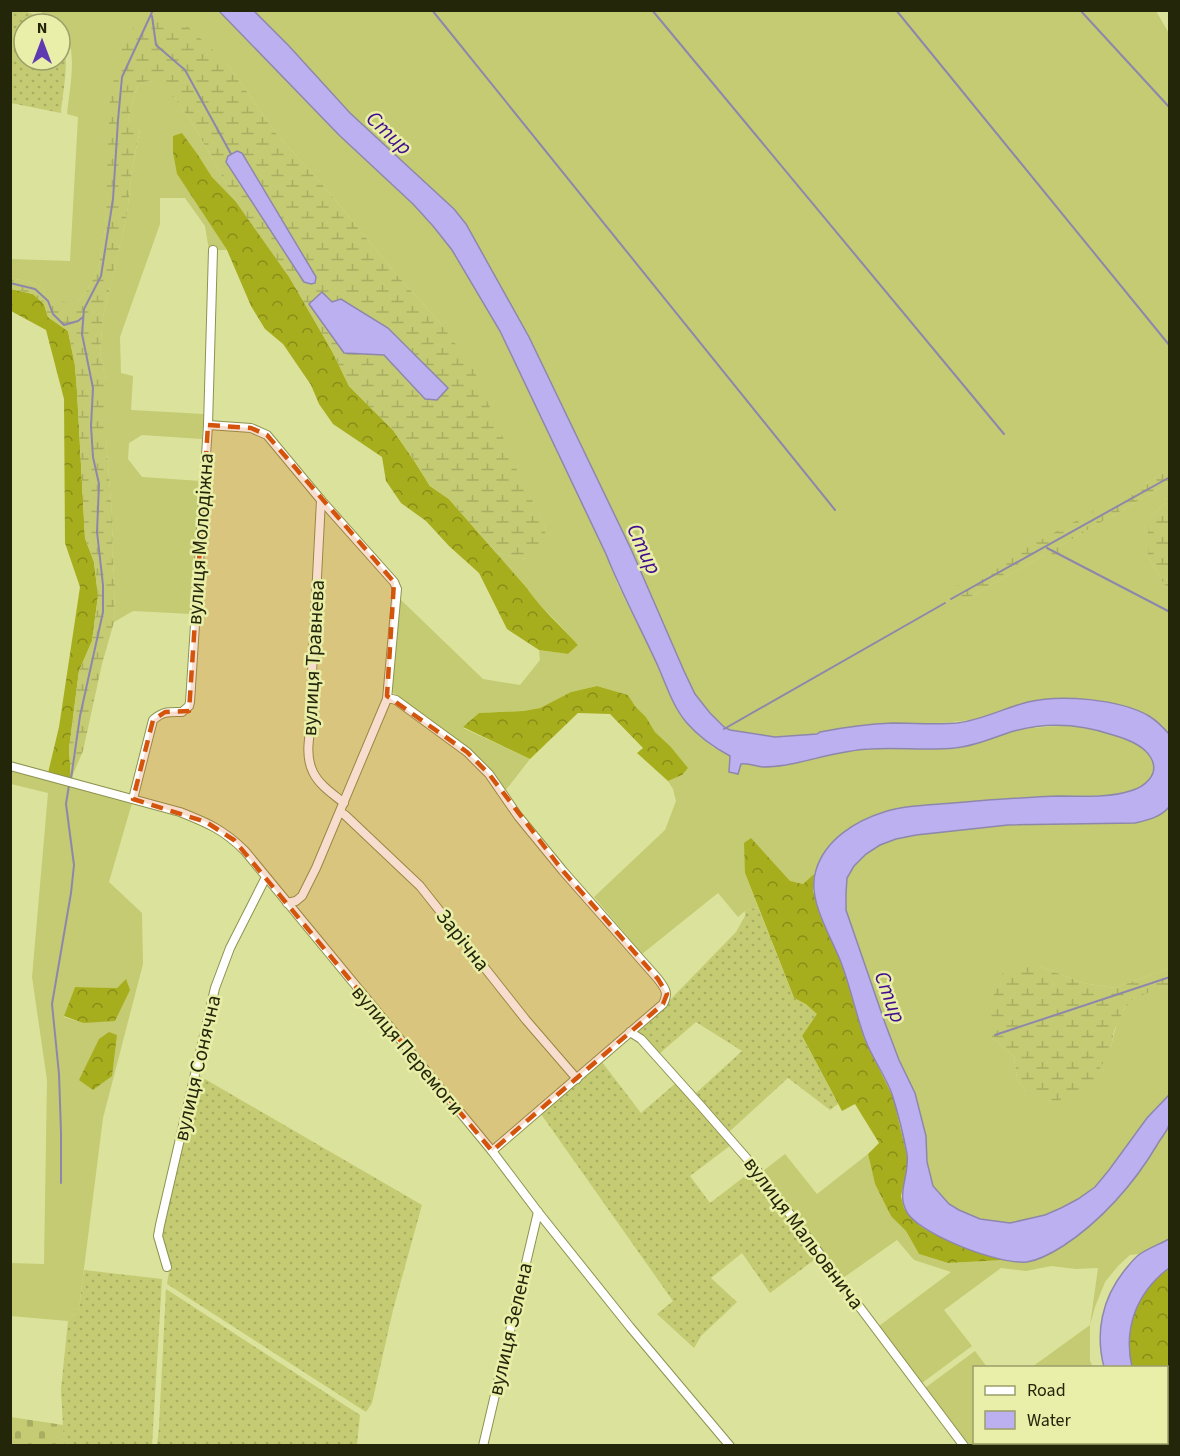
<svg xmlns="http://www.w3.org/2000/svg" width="1180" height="1456" font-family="'Source Sans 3',sans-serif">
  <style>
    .grass { fill: #c4cb72; fill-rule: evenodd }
    .forest { fill: url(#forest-crowns) }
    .wetland { fill: url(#wetland-marsh); fill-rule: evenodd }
    .cemetery { fill: url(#cemetery-stones) }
    .garden { fill: url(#garden-dots) }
    .water { fill: #bcb0f1; stroke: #8e87ac; stroke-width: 1.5 }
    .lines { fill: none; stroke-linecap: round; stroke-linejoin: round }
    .stream { stroke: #8e87ac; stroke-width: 2 }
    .minor-casing { stroke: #8e9350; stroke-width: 10 }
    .minor { stroke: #fff; stroke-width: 8 }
    .marked { fill: #d4540c; fill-opacity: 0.2; stroke: #d4540c; stroke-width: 4.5; stroke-dasharray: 12 8; stroke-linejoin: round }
    .labels { text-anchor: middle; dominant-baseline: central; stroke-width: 5; stroke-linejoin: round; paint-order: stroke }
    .street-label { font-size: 21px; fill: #24260a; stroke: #e9efa9 }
    .water-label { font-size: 22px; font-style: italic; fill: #430c8e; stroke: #e9efa9 }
  </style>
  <defs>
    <pattern id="forest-crowns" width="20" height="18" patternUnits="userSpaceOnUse" patternTransform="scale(1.5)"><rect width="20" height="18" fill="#a7ae1d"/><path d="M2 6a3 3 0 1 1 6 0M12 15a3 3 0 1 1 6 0" fill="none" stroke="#888d18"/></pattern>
    <pattern id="wetland-marsh" width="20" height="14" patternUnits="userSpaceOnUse" patternTransform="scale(1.5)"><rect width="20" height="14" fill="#c4cb72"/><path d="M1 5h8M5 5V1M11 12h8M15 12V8" fill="none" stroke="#a8ae61"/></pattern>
    <pattern id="cemetery-stones" width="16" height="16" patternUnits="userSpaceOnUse" patternTransform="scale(1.5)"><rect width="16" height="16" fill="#c4cb72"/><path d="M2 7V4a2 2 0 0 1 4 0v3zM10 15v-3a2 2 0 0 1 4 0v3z" fill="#a8ae61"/></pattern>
    <pattern id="garden-dots" width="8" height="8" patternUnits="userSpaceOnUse" patternTransform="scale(1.5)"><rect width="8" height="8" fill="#c4cb72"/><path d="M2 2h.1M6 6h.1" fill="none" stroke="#a8ae61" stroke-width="1.8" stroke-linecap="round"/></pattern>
  </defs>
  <rect width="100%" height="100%" fill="#dbe29c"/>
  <g class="grass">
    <path d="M40 11H219L339 135 413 204 433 226 452 250 500 331 606 554 618 585 657 663 677 710 686 722 702 738 713 747 730 756 741 764 746 763 761 767 845 751 866 749 900 748 954 749 974 745 1013 731 1032 728 1073 725 1094 728 1134 743 1144 749 1154 761V770L1151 779 1142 786 1131 791 1115 795 1028 797 986 800 899 808 881 813 861 822 843 833 830 844 819 861 814 874 803 884 745 873 758 907 745 911 738 917 718 893 642 954 594 897 665 830 676 801 673 789 668 781 682 775 670 746 655 732 646 717 635 706 628 695 597 686 571 692 540 708 523 711 479 713 463 728 530 759 505 791 488 766 446 732 392 692 400 599 483 679 520 685 540 660 539 650 568 654 578 645 558 623 536 601 526 587 496 553 526 559 546 528 441 324 395 273 327 190 275 132 226 62 152 16 110 131 105 229 98 269 87 291 77 302C52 304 56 296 39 286 31 281 19 280 11 278L10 259 70 261 78 117 67 114C69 95 74 69 71 50 69 40 60 34 60 24H55Z"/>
    <path d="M254 11H1156L1170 35 1169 470 1083 518 961 602 1044 555H1060V546L1169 483V500L1148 519V557L1164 584 1169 589V734L1163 726 1148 715 1116 704 980 718C951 724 925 723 895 723 870 724 845 727 820 732L817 734 775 737 738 732 730 730 724 727 710 713 695 694 684 672 631 549 556 393 454 209 350 113 289 46Z"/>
    <path d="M147 81 158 82 177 101 194 126 238 205 212 177 198 155 177 174 227 250H209L205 226 185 198H160V224L120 337 121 373 133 376 131 410 204 414 202 439 142 435 129 443 128 459 142 477 201 481 192 614 133 611 114 622 115 588 112 550 113 527 106 439V379L100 353 103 317 127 215 132 169 140 130 128 120 137 87Z"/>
    <path d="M10 770 132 803 109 882 142 913 143 964 103 1118 79 1308 68 1321 11 1316V1263L44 1264 47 1080 32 977 48 793 11 784ZM126 980 83 1023 64 1017 75 987 117 988Z"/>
    <path d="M1169 807V965L1165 970 1114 988 1083 983 1039 966 990 1035 1014 1057 1017 1079 1030 1097 1111 1048C1114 1031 1119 1011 1133 999 1141 993 1159 989 1169 985V1095L1147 1118 1109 1170 1095 1187 1078 1199 1061 1208 1045 1215 1010 1223 980 1219 959 1210 949 1204 933 1186 927 1162 926 1136 915 1093 899 1060 885 1023 846 910V893L847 878 854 866 866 854 880 845 896 839 916 835 1008 825 1084 823 1166 811Z"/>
    <path d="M1169 1124V1239L1140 1254 1130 1255 1118 1266 1105 1282 1095 1307 1090 1325V1361L1093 1367H1032L1090 1325 1098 1268 1076 1269 1051 1266 1026 1271 1001 1268 944 1310 972 1346 922 1383 879 1326 951 1272 914 1260 897 1240 843 1278 763 1171 785 1154 817 1194 868 1154 875 1184 891 1215 906 1231 919 1254 948 1263 1004 1260 1026 1262 1057 1250 1093 1223 1113 1204 1152 1154Z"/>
    <path d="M975 1351 987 1367 974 1368V1442H1140L1142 1445H968L925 1388Z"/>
  </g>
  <g class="forest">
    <path d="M182 133 198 155 212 177 239 205 289 276 332 351 349 386 393 430 415 462 430 486 449 499 526 587C541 609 561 626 578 645L568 654 539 650 507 629 479 573 449 546 426 521 401 503 386 481 382 457 333 424 319 404 311 385 283 344 265 329 251 306 227 250 177 174 173 152V136Z"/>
    <path d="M11 289 33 294 44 304 48 317 68 331 75 365 77 391 85 538 94 562 98 596 92 641 79 671 69 749 71 779 48 773 59 727 80 587 65 543 64 399 46 330 11 311Z"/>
    <path d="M597 686 628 695 635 706 646 717 655 732 670 746 688 768 682 775 668 781 637 753 643 748 610 714 578 713 530 759 463 727 479 713 523 711 540 708 571 692Z"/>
    <path d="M751 838 790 881 803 884 814 874 813 891 819 910 843 966 864 1038 893 1097 907 1156V1170L901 1196 904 1208 912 1218 920 1226 932 1233 973 1250 1004 1260 948 1263 919 1254 906 1231 891 1216 875 1184 868 1154 879 1143 855 1104 842 1111 802 1036 807 1005 794 998 745 873 744 843Z"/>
    <path d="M126 979 130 990 115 1021 83 1023 64 1016 75 987 117 988Z"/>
    <path d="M109 1032 117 1035 112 1076 93 1090 79 1080 99 1039Z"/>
    <path d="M1169 1268V1419L1167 1417 1166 1368H1132C1123 1328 1137 1292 1169 1268Z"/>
  </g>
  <g class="wetland">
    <path d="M152 16 188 27 226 62 275 132 327 190 395 273 441 324 473 368 517 470 546 528 542 549 526 559 496 553 449 499 430 486 415 462 393 430 349 386 332 351 289 277 238 205 194 126 177 101 158 83 147 81 137 87 128 120 140 129 132 169 127 215 103 317 100 353 106 379V439L113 527 112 550 115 588 114 622 102 664 83 751 71 779 69 749 79 671 92 641 98 596 94 562 85 538 77 391 75 366 68 331 48 317 44 304 33 294 11 289V278C19 280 31 281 39 286 56 296 53 304 77 302L87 291 98 269 105 229 110 95 121 51 133 28ZM237 151 311 284 304 282 226 163 228 156ZM332 302 437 400 425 399 384 355 344 353Z"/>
    <path d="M1169 470V483L1060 546V555H1044L961 602 951 599V589Z"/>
    <path d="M1169 500V589L1164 584 1148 557V519Z"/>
    <path d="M1169 965V985L1134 998 1124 1009 1114 1031 1111 1048 1092 1083 1058 1101 1030 1097 1017 1079 1014 1057 990 1035 992 1000 999 978 1008 967 1039 966 1083 983 1114 988 1165 970Z"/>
  </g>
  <path class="cemetery" d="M11 1417 63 1425 64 1445H11Z"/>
  <g class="garden">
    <path d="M10 11C25 10 36 13 46 24H24V60H60V40C72 54 62 95 61 113L11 103Z"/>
    <path d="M758 907 794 998 807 1005 817 1014 802 1036 838 1104 830 1110 788 1078 729 1132 695 1094 742 1051 696 1022 659 1054 637 1032 666 1007 670 1000 736 932 745 916V911Z"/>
    <path d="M602 1062 641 1113 676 1083 731 1145 690 1176 710 1203 753 1170 818 1257 770 1293 742 1253 711 1278 737 1302 701 1336 694 1348 657 1314 673 1301 541 1114Z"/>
    <path d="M198 1075 422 1205 393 1310 372 1403 366 1412 167 1284 170 1266 161 1236Z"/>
    <path d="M84 1270 162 1279 152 1445H64L61 1389 68 1321 79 1308Z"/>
    <path d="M166 1289 360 1415 357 1445H157L159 1427Z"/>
  </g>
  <g class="water">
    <path d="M219 11H254L289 46 350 113 454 209 466 224 529 337 631 549 684 671 695 694 710 713 724 727 730 730 775 737 817 734 820 732C845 727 868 724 893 723 914 723 936 725 957 723 982 720 1004 708 1028 702 1060 694 1120 699 1149 716 1157 721 1163 727 1169 734V807C1161 817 1148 820 1135 823L1008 825 916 835 896 839 880 845 866 854 854 866 847 878 846 893V910L885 1023 899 1060 915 1093 926 1136 927 1162 933 1186 949 1204 959 1210 980 1219 1010 1223 1045 1215 1061 1208 1078 1199 1095 1187 1109 1170 1147 1118 1169 1095C1170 1104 1172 1117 1169 1125 1167 1132 1160 1139 1157 1145 1134 1184 1100 1222 1063 1246 1052 1253 1040 1260 1027 1262 1000 1265 924 1236 908 1214 895 1194 910 1176 907 1154 904 1138 897 1110 892 1094 885 1075 872 1058 865 1039 856 1015 851 989 842 965 832 937 806 900 816 870 825 840 855 821 884 812 906 805 930 805 953 803 989 800 1025 797 1061 796 1084 796 1108 798 1130 791 1145 787 1160 774 1151 758 1144 745 1127 739 1113 735 1081 724 1047 722 1014 731 994 737 976 746 955 748 926 751 898 747 870 749 841 750 814 760 786 765 779 766 770 767 763 767 755 766 749 763 741 764L738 774 729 772 730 756C713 747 699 737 686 722 672 705 666 684 657 664 640 627 621 592 606 554L500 331 452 250 433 226 413 204 339 135Z"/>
    <path d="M237 151 242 153 316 277 315 283 311 284 304 282 226 162 228 156Z"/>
    <path d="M322 292 332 302 341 299 388 328 448 388 437 400 425 399 384 355 344 353 309 304Z"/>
    <path d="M1169 1239V1268C1137 1292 1123 1328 1132 1367H1104C1095 1333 1102 1299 1124 1271 1129 1265 1134 1258 1140 1254 1149 1248 1160 1244 1169 1239Z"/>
  </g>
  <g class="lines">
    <g class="stream">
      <path d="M432 10 835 510"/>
      <path d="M652 10 1004 434"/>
      <path d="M896 10 1170 346"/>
      <path d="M1080 10 1170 108"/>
      <path d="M152 16 156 45 185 70 231 154"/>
      <path d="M10 283 35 289 48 301 53 314 64 325 78 321 83 317"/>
      <path d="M1047 548 1170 612"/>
      <path d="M951 599 1170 477"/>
      <path d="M724 729 945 603"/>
      <path d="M71 779 80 716 103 612V585L97 532 99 484 93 457 91 426 93 388 82 334 84 309 101 276 113 199 118 120 122 77 153 10"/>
      <path d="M995 1035 1170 977"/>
      <path d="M61 1183V1132L59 1074 52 1004 71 893 74 865 66 804 69 785"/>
    </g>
    <defs>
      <g id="minor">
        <path d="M208 425 251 428 267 435 321 500 394 582 397 589 387 699 316 868 302 896 296 901 287 903"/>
        <path d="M321 500 312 673C313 684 314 695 313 706 312 728 303 752 313 772 319 785 333 794 344 803"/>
        <path d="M387 699H392L396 700 467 752 489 774 518 816 563 871 658 979C665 988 669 993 663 1004L492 1151"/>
        <path d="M10 766 180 812C208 823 224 830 245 851L492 1151 538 1212 630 1327 730 1446"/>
        <path d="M133 799 153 720C163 711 169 712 182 712L189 706 190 702 208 425 213 250"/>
        <path d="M340 812 345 815 420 886 526 1020 577 1079"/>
        <path d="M630 1032 641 1039 701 1106 756 1169 964 1446"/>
        <path d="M167 1267 158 1236 160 1225 215 988 230 948 266 877"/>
        <path d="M483 1446 538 1212"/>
      </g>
    </defs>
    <use href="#minor" class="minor-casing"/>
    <use href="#minor" class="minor"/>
  </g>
  <path class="marked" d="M208 425 251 428 267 435 394 582 387 696 467 752 489 774 563 871 658 979 667 994 663 1004 492 1151 234 840 206 822 133 799 153 720 165 712 189 711Z"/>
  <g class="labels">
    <g class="street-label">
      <text transform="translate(200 539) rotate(-86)">вулиця Молодіжна</text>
      <text transform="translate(313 658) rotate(-87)">вулиця Травнева</text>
      <text transform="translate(463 940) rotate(52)">Зарічна</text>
      <text transform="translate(408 1050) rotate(50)">вулиця Перемоги</text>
      <text transform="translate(197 1068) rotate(-77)">вулиця Сонячна</text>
      <text transform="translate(804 1233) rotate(53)">вулиця Мальовнича</text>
      <text transform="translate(510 1329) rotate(-77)">вулиця Зелена</text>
    </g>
    <g class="water-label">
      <text transform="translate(389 133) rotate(43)">Стир</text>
      <text transform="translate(644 549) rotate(65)">Стир</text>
      <text transform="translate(890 997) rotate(70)">Стир</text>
    </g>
  </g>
  <rect width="1180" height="1456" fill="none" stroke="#24260a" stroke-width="24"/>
  <rect x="973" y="1366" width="195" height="78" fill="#e9efa9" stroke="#9a9f69" stroke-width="1.5"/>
  <rect x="985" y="1386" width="30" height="9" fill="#ffffff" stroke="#9a9f69" stroke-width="1.5"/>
  <text x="1027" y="1396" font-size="18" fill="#24260a">Road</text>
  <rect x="985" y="1411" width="30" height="18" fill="#bcb0f1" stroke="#9a9f69" stroke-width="1.5"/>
  <text x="1027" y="1426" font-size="18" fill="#24260a">Water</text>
  <g transform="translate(42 42)"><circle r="28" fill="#e9efa9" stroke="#9a9f69" stroke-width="1.5"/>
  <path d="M0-4.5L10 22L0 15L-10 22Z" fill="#5f39b1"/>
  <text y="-9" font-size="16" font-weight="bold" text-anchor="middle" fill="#24260a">N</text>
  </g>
</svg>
